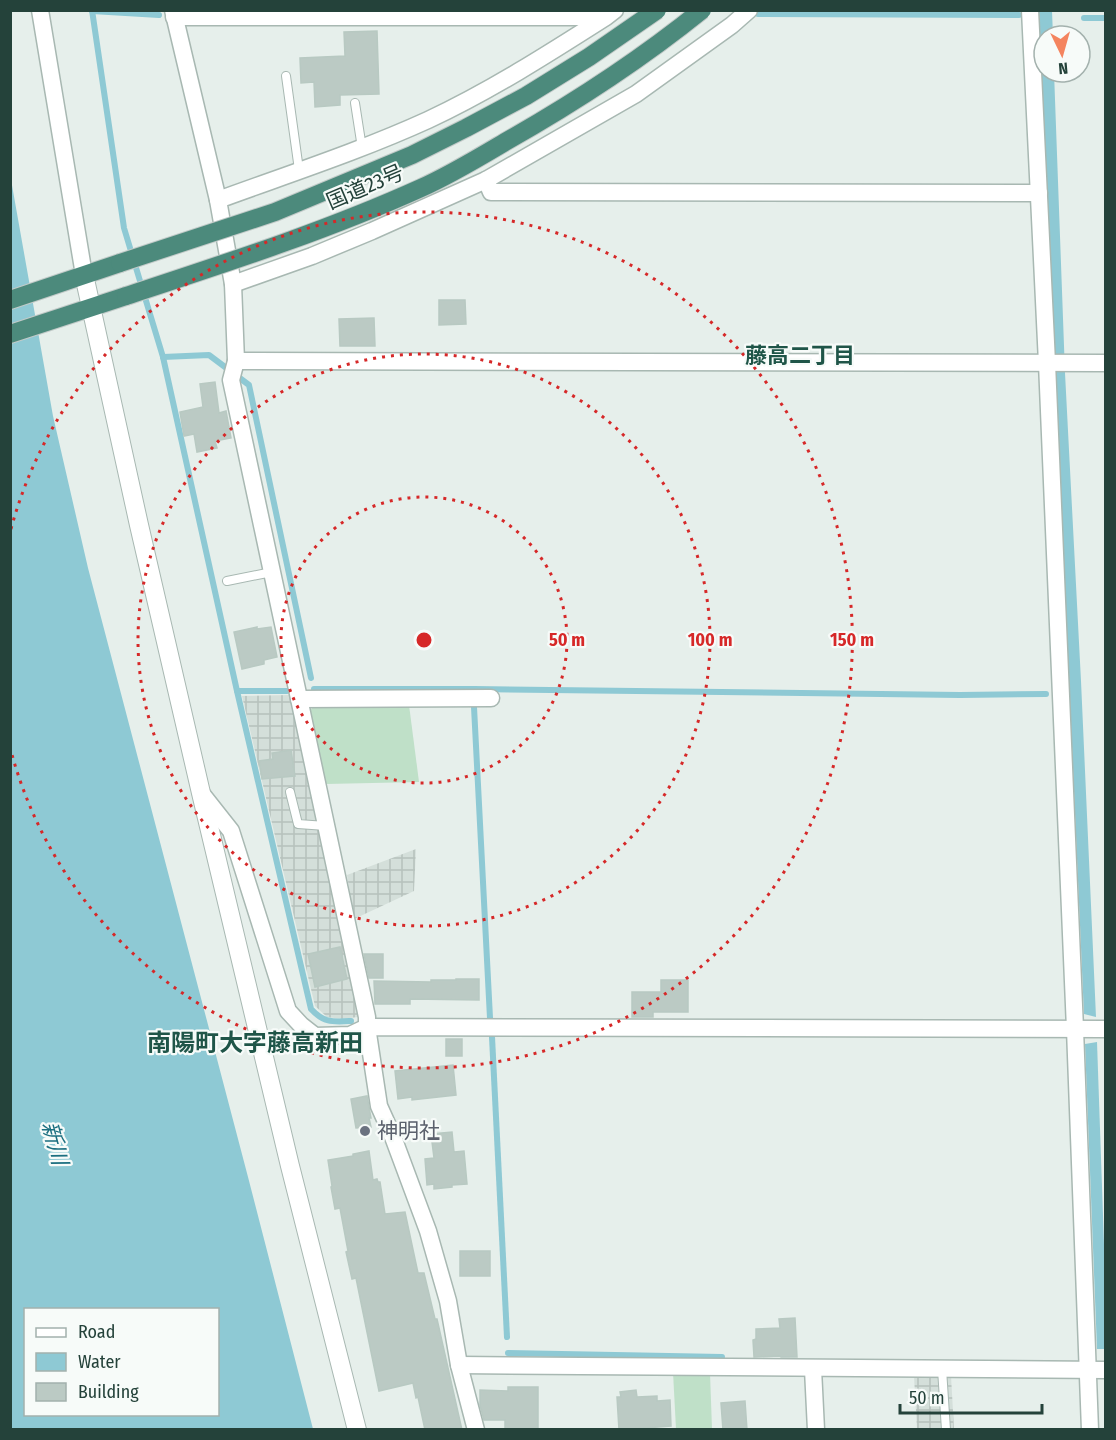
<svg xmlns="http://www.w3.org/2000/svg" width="1116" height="1440" font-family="'Fira Sans Condensed','Noto Sans JP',sans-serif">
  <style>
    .industrial { fill: url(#industrial-grid) }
    .grass { fill: #bfe0c8 }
    .water { fill: #8ec9d4; fill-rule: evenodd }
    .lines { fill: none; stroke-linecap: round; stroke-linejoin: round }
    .stream { stroke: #8ec9d4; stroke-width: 6 }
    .building { fill: #bbcac4; stroke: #b8c9c2; stroke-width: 1.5 }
    .service-casing { stroke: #a8b8b2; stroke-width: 10 }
    .minor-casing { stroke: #a8b8b2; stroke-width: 19 }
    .tertiary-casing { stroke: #a8b8b2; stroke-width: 20 }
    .trunk-casing { stroke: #c2cac8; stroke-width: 20 }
    .service { stroke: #fff; stroke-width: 8 }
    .minor { stroke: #fff; stroke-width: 16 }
    .tertiary { stroke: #fff; stroke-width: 18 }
    .trunk { stroke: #4c8a7c; stroke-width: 18 }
    .trunk-bridge-casing { stroke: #c2cac8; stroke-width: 20; stroke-linecap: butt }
    .trunk-bridge { stroke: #4c8a7c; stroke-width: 18 }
    .ring { fill: none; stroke: #d62828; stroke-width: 3; stroke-dasharray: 3 6 }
    .worship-dot { fill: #6b7280; stroke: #f7fbf9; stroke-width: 2 }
    .labels { text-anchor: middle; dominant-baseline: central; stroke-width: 4.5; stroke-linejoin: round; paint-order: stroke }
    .street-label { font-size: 21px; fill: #24423a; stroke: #f7fbf9 }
    .worship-label { font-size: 21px; fill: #5b616d; stroke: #f7fbf9; text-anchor: start }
    .neighbourhood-label { font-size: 22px; font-weight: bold; fill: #1f5548; stroke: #f7fbf9 }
    .water-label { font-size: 22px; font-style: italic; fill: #1c6f80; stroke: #f7fbf9 }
    .quarter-label { font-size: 24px; font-weight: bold; fill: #1f5548; stroke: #f7fbf9 }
    .centre { fill: #d62828; stroke: #f7fbf9; stroke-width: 3 }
    .ring-label { font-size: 18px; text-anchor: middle; font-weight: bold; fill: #d62828; stroke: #f7fbf9; stroke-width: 4.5; stroke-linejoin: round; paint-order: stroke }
  </style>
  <defs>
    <pattern id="industrial-grid" width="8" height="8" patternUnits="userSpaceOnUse" patternTransform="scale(1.5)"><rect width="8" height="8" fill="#d4dfda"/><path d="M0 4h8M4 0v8" fill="none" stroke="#b6c1bc"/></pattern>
  </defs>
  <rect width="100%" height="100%" fill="#e6efeb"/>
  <g class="industrial">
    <path d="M290 695 358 1017 342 1019 327 1017 315 1006 242 696Z"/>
    <path d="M416 849 414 891 354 919 347 875Z"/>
    <path d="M914 1376H951L954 1429H917Z"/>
  </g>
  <g class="grass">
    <path d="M314 705H409L419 782 326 784 310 711Z"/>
    <path d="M673 1372 710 1373 712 1429H676Z"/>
  </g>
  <g class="water">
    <path d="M1039 11H1052L1053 36H1044V72H1054L1065 373 1081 681 1096 1017 1084 1014Z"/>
    <path d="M10 174 53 416 88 568 248 1177 313 1429H11ZM26 1310H218V1414H26Z"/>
    <path d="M1097 1042 1105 1273 1106 1349H1097L1085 1044Z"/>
  </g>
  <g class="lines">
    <g class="stream">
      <path d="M92 10 124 228 163 357 237 691H287"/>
      <path d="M92 11 159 15"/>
      <path d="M758 14 1019 15"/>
      <path d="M1084 18H1106"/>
      <path d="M163 357 209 355 249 385 311 678"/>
      <path d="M314 689H474L960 695 1046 694"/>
      <path d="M237 691 311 1009C324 1023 332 1022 351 1021"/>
      <path d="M474 707 490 1018"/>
      <path d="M492 1037 507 1337"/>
      <path d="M508 1353 722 1357"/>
    </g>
  </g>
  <g class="building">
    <path d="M377 31 379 94 340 95V105L315 107 314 82 301 83 300 58 345 56 344 32Z"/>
    <path d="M439 300H465L466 324 439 325Z"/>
    <path d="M374 318 375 346H340L339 319Z"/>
    <path d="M215 382 219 413 226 411 231 438 215 441 217 448 197 452 194 434 184 436 180 412 203 407 200 384Z"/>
    <path d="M257 627V629L271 627 277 657 264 660V664L242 669 234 632Z"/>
    <path d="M291 750 295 776 262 779 259 761 273 759 272 753Z"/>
    <path d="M340 947 347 979 315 987 308 954Z"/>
    <path d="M364 954H383V978H369Z"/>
    <path d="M456 979H479V1000L410 999V1004H375L374 981 431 982V980H456Z"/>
    <path d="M661 980H688V1012H653V1017H632V992H661Z"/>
    <rect x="446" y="1039" width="16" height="17"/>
    <path d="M453 1065 456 1095 412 1100V1097L398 1099 395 1071Z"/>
    <path d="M367 1096 371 1118H369L371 1127 356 1128 351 1099Z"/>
    <path d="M452 1132 454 1152 464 1151 467 1184 452 1185V1187L434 1189V1184L427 1185 425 1159 434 1158 431 1134Z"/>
    <path d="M369 1151 373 1180 377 1179 378 1182H380L385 1214 405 1212 418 1273H424L435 1319H437L462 1430H425L418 1397 416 1398 413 1383 379 1391 356 1278 352 1279 346 1252 348 1251 340 1208 335 1209 331 1187 332 1186 328 1160 353 1156V1154Z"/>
    <rect x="460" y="1251" width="30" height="25"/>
    <path d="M795 1318 797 1357H781L780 1356 754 1357 753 1340 756 1339V1329L780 1328 779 1319Z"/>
    <path d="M508 1387H538V1430H505V1420H484L480 1405V1390L508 1391Z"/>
    <path d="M636 1390 637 1397 657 1396V1401L670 1400 671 1426 619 1430 617 1397H621L620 1392Z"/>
    <path d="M745 1401 747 1430H723L721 1403Z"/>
  </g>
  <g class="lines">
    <defs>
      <g id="service">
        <path d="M286 76 299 170"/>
        <path d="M355 103 362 148"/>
        <path d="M227 581 272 572"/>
        <path d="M290 792 298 824 326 826"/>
        <path d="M942 1369 946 1430"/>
      </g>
      <g id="minor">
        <path d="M40 10 84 275"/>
        <path d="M173 10 218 200"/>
        <path d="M615 10 606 17C548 54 490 91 428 120 360 151 289 174 218 200L233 284 236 361 1106 363"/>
        <path d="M1030 10 1047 363 1075 1029 1090 1430"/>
        <path d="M174 17H605"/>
        <path d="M486 180 491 192 1039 193"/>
        <path d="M233 284 312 256 372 231 486 180 636 94 732 25 749 10"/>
        <path d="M236 361 231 380 367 1017V1027L379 1106 393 1137 428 1231 448 1301 459 1365 476 1430"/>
        <path d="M299 699 491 698"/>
        <path d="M201 793 231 831 288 1011 301 1025 315 1036 350 1035 367 1027 1106 1029"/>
        <path d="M459 1365 1106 1370"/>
        <path d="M813 1369 816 1430"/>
      </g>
      <path id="tertiary" d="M84 275 139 525 201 793 290 1166 357 1430"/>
      <g id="trunk">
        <path d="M10 300 120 263"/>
        <path d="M10 334 126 296"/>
      </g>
    </defs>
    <use href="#service" class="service-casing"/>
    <use href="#minor" class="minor-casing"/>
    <use href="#tertiary" class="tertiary-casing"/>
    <use href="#trunk" class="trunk-casing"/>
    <use href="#service" class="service"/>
    <use href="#minor" class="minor"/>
    <use href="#tertiary" class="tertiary"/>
    <use href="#trunk" class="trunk"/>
    <defs>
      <g id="trunk-bridge">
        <path d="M120 263 275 212 412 155 466 128 526 96 589 57 657 10"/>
        <path d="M126 296C226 263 326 231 421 188 450 175 478 158 505 142 574 103 640 60 702 10"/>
      </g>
    </defs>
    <use href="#trunk-bridge" class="trunk-bridge-casing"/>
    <use href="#trunk-bridge" class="trunk-bridge"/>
  </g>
  <g class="ring">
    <circle cx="424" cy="640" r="143"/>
    <circle cx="424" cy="640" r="286"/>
    <path d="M11 529A428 428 0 1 1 11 751"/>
  </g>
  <circle class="worship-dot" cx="365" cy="1131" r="6"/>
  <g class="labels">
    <g class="street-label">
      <text transform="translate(365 187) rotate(-23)">国道23号</text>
    </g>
    <g class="worship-label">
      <text x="377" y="1131">神明社</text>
    </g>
    <g class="neighbourhood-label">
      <text x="800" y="355">藤高二丁目</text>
    </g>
    <g class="water-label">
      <text transform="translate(55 1143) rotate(75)">新川</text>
    </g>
    <g class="quarter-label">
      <text x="255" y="1043">南陽町大字藤高新田</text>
    </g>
  </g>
  <circle cx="424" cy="640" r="9" class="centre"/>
  <g class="ring-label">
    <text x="567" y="646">50 m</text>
    <text x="710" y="646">100 m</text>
    <text x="852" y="646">150 m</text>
  </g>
  <rect width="1116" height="1440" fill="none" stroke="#24423a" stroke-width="24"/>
  <rect x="24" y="1308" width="195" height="108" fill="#f7fbf9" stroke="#a3b1ad" stroke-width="1.5"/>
  <rect x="36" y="1328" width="30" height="9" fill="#ffffff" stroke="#a3b1ad" stroke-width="1.5"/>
  <text x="78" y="1338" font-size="18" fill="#24423a">Road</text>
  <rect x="36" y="1353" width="30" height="18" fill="#8ec9d4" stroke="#a3b1ad" stroke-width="1.5"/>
  <text x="78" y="1368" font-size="18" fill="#24423a">Water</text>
  <rect x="36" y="1383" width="30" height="18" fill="#bbcac4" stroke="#a3b1ad" stroke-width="1.5"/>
  <text x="78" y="1398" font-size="18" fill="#24423a">Building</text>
  <g transform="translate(1062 54) rotate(175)"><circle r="28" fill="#f7fbf9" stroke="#a3b1ad" stroke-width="1.5"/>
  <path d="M0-4.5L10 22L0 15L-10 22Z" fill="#f4845f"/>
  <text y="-9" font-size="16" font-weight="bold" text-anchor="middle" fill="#24423a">N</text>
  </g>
  <path d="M900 1404v9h142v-9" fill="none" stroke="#24423a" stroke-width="3"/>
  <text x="909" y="1404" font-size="18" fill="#24423a" stroke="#f7fbf9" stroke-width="4.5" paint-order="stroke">50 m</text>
</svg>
